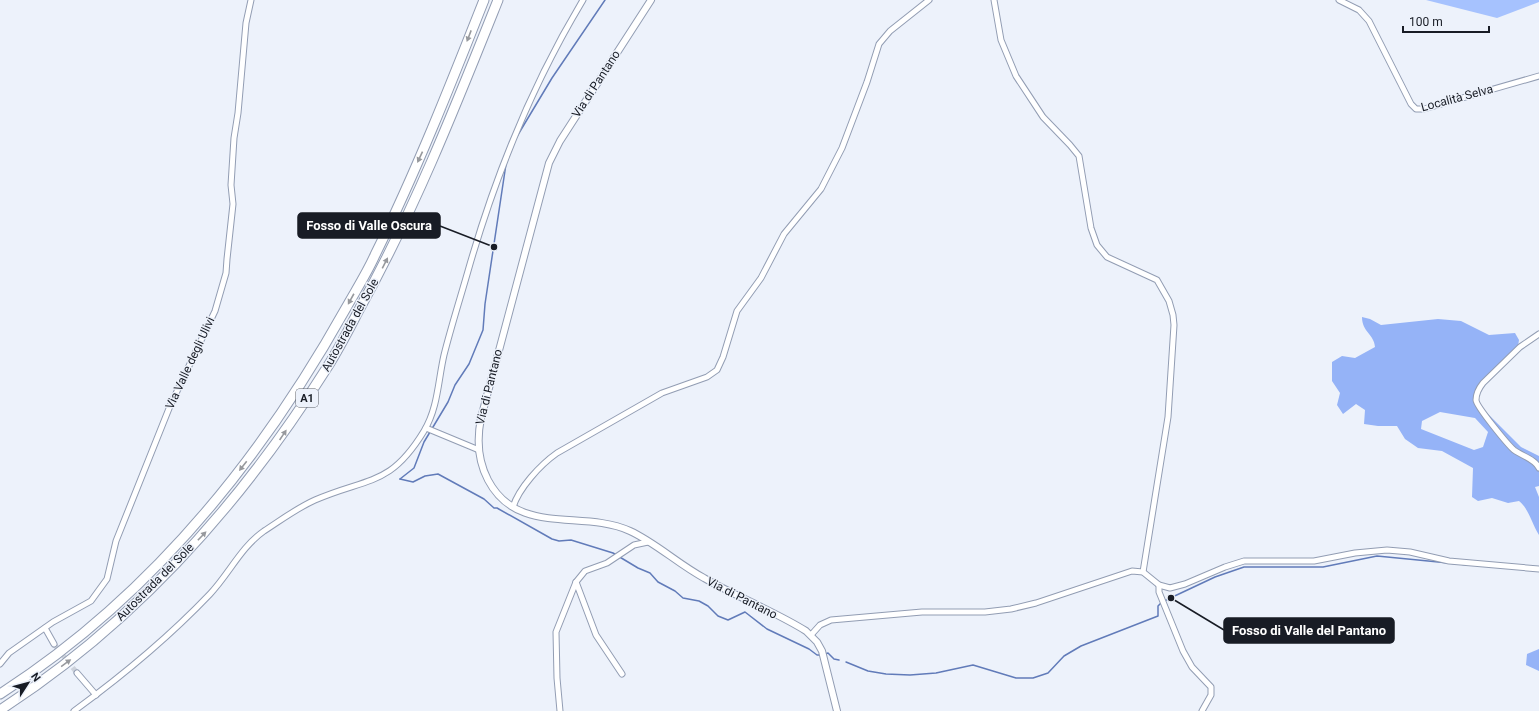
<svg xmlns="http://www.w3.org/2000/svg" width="1539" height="711" font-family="Roboto,sans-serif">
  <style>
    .green { fill: #a6c2fe }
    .forest { fill: #95b3f7; fill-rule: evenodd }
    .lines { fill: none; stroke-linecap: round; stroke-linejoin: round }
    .stream { stroke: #617bb9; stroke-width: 1.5 }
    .minor-tunnel { stroke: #cdd2db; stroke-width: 5; stroke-dasharray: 5 2.5; stroke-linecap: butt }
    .minor-casing { stroke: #929db3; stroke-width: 7 }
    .tertiary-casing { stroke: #929db3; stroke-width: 8 }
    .motorway-casing { stroke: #929db3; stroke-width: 11 }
    .minor { stroke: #fff; stroke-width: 5 }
    .tertiary { stroke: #fff; stroke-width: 6 }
    .motorway { stroke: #fff; stroke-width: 9 }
    .oneway { fill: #97999d }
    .labels { text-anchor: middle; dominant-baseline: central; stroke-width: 3; stroke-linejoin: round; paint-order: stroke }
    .shield { fill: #edf2fb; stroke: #585c65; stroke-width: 1 }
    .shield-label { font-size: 11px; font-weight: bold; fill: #181c25 }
    .street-label { font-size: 12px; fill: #181c25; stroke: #edf2fb }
    .leader { fill: none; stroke: #181c25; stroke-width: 1.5 }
    .callout-dot { fill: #181c25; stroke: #edf2fb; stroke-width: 1.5 }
    .callout { fill: #181c25; stroke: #181c25; stroke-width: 1.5 }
    .callout-label { font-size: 13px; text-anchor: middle; font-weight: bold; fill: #fff }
  </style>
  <rect width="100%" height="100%" fill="#edf2fb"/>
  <path class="green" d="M1426 0H1539V2L1497 18Z"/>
  <g class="forest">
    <path d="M1362 317 1370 319 1381 325 1438 319 1461 321 1489 335 1515 333 1519 340 1518 346 1482 383 1475 392V401L1521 447 1539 456V486L1535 487 1539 497V535C1532 524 1529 509 1519 501L1508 503 1492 498 1478 501 1472 497 1473 468 1442 451 1418 448 1405 439 1397 426H1378L1364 424 1365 410 1356 404 1343 414 1337 405 1340 393 1332 381V362L1342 356 1355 358 1375 347C1374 334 1362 332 1362 317ZM1440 412 1475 418 1488 432 1483 447 1474 450 1421 429 1422 421Z"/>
    <path d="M1539 649V671L1526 665 1527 654Z"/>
  </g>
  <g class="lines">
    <g class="stream">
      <path d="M516 138 552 78 605 0"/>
      <path d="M400 479 414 468 424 442 448 402 455 385 469 364 483 330 485 304 506 164"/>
      <path d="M400 479 413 482 425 476 438 474 484 499 494 508H497L552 539 559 541 571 540 613 553 638 568 650 573 658 582 675 591 683 598 699 601 708 606 718 616 728 620 745 612 767 629 809 649 817 655H821"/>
      <path d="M1164 601 1215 577 1244 567H1323L1377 556 1469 565"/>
      <path d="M825 654 828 653 834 659 839 660"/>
      <path d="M846 662 868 671 886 674 910 675 936 673 973 665 1016 678H1033L1048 673 1064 656 1081 646 1158 616V606L1161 603"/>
    </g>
    <path class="minor-tunnel" d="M54 644 77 673"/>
    <defs>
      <g id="minor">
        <path d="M994 0 1001 40 1016 76 1043 117 1070 145 1079 156 1091 228 1097 245 1107 257 1157 280 1169 301 1173 315 1174 325 1168 417 1143 572"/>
        <path d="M1339 0 1359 10 1369 21 1411 104 1416 109H1424L1539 76"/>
        <path d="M1539 334 1520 347 1483 383C1479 388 1476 394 1476 400 1476 406 1508 445 1514 450 1522 456 1535 459 1539 468"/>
        <path d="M426 428 479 450"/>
        <path d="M513 507C519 488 540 465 557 453L662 393 707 377 717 370 723 357 737 311 761 278 784 234 821 189 842 148 867 82 879 44 890 31 929 0"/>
        <path d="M576 582 596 635 622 674"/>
        <path d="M1159 585V592L1183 651 1192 667 1211 687V695L1202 711"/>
        <path d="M45 628 54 644"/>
        <path d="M811 635 820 625 831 620 922 612H985L1011 609 1036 603 1132 571 1143 572 1159 585 1170 588 1185 584 1225 567 1244 561H1314L1355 553 1387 550 1410 552 1449 561 1539 569"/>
        <path d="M0 664 9 653 53 622 91 601 107 579 116 541 170 406 215 311 226 273 227 259 233 204 231 185 234 138 238 113 246 23 251 0"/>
        <path d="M77 673 96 695"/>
        <path d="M74 711C122 676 169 637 210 594 229 574 241 547 264 531 281 520 297 508 315 500 368 477 390 487 424 431 438 408 438 381 444 355 451 327 460 299 468 271 495 176 532 85 583 0"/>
        <path d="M560 711 557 678 556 632 576 582 585 571 607 563 634 545 648 542"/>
      </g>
      <path id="tertiary" d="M651 0 560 141 549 163 481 418C477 438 478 461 488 480 518 537 582 509 630 531 656 543 678 564 704 578 737 597 774 611 806 631L817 642 822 651 837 711"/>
      <g id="motorway">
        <path d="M0 694C148 599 261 460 346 308 356 290 367 273 375 255 416 172 450 86 484 0"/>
        <path d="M0 710C135 623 243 501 328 366 340 347 350 327 360 308 415 209 456 105 498 0"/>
      </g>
    </defs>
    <use href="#minor" class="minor-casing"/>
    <use href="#tertiary" class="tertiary-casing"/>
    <use href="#motorway" class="motorway-casing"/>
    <use href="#minor" class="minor"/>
    <use href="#tertiary" class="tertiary"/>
    <use href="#motorway" class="motorway"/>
  </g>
  <defs><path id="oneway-solid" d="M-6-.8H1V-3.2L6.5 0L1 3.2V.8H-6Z"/></defs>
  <g class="oneway">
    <use href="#oneway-solid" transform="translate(469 36) rotate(111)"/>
    <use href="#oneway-solid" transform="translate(420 157) rotate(115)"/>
    <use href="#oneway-solid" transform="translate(385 263) rotate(-63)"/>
    <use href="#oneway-solid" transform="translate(351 299) rotate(119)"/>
    <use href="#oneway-solid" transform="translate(283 435) rotate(-56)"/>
    <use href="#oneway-solid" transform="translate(243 466) rotate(128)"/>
    <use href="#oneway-solid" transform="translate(202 536) rotate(-46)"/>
    <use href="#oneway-solid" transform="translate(66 663) rotate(-36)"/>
  </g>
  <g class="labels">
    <rect class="shield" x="296" y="389" width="22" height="18" rx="3"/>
    <g class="shield-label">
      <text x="307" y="398">A1</text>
    </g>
    <g class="street-label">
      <text transform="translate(596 84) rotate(-57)">Via di Pantano</text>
      <text transform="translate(1457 98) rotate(-15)">Località Selva</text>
      <text transform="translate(350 325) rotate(-61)">Autostrada del Sole</text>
      <text transform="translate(190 363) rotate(-65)">Via Valle degli Ulivi</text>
      <text transform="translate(489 387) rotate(-76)">Via di Pantano</text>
      <text transform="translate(155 582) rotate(-45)">Autostrada del Sole</text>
      <text transform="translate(742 598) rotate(27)">Via di Pantano</text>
    </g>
  </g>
  <path class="leader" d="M494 247L440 226M1171 598L1224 630"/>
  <g class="callout-dot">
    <circle cx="494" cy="247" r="4"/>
    <circle cx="1171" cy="598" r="4"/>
  </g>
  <g class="callout">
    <rect x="298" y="213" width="142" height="25" rx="4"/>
    <rect x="1224" y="618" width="170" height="25" rx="4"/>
  </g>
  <g class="callout-label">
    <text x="369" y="230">Fosso di Valle Oscura</text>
    <text x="1309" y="635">Fosso di Valle del Pantano</text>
  </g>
  <g transform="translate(28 683) rotate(54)" stroke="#edf2fb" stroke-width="3" paint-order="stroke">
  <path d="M0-3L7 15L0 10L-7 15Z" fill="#181c25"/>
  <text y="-6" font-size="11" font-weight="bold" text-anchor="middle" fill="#181c25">N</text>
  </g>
  <path d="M1403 26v6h86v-6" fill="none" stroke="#181c25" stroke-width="2"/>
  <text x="1409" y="26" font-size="12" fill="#181c25" stroke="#edf2fb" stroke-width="3" paint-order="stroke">100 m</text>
</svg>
